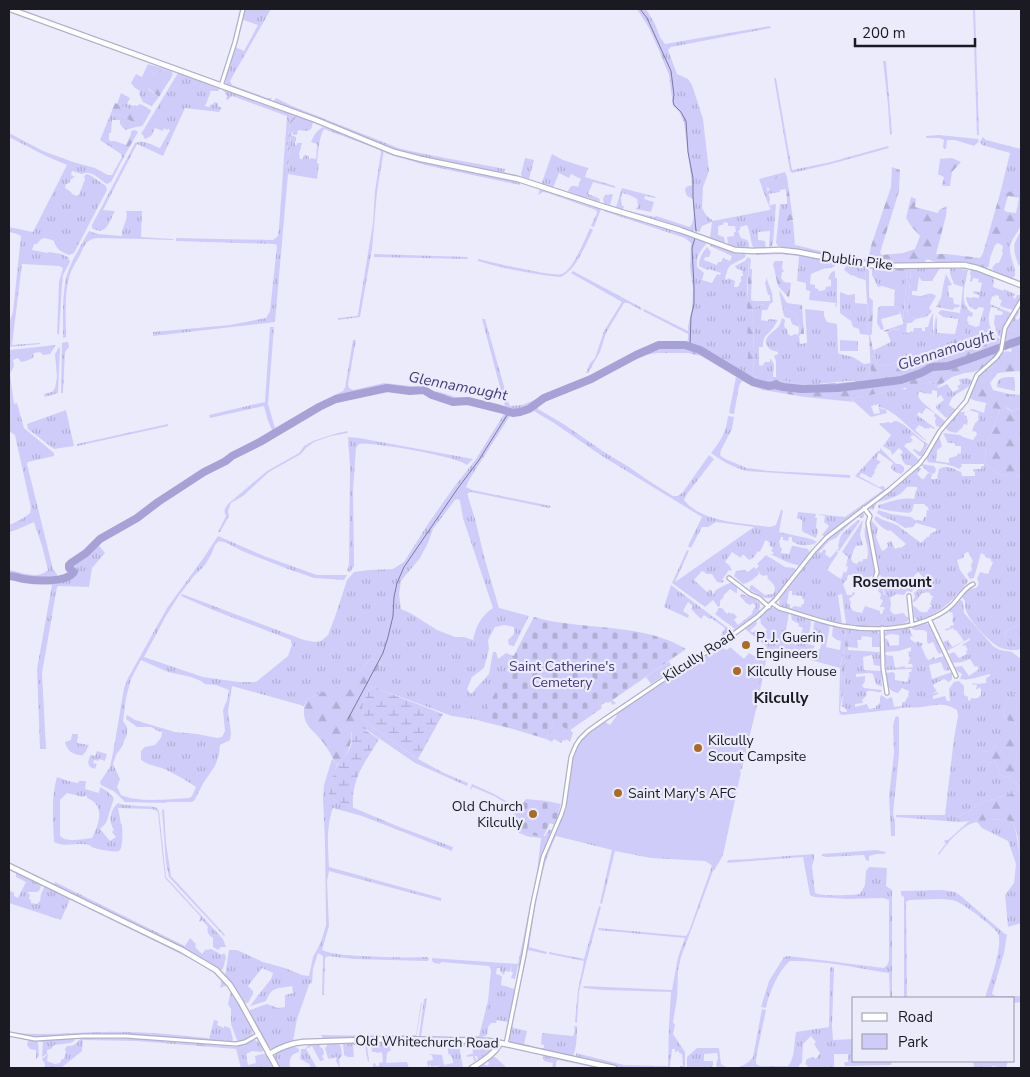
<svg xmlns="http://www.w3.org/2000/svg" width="1030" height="1077" font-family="'Nunito Sans',sans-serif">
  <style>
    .grass { fill: url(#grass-tufts); fill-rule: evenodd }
    .forest { fill: url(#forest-firs) }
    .wetland { fill: url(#wetland-marsh) }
    .cemetery { fill: url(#cemetery-stones) }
    .park { fill: #d0ccf9 }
    .garden { fill: url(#garden-furrows) }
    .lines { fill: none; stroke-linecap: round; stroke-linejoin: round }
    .stream { stroke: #7d78a0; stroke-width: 1 }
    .river { stroke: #a7a1d5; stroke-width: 8 }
    .street-casing { stroke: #b2b0c9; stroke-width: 5.5 }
    .secondary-casing { stroke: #b2b0c9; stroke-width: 7 }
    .street { stroke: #fff; stroke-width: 3 }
    .secondary { stroke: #fff; stroke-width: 4.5 }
    .poi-dot { fill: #a86b2e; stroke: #ecebfb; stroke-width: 2 }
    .labels { text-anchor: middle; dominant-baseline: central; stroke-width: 4.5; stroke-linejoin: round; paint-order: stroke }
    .street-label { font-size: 14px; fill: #1b1a23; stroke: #ecebfb }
    .poi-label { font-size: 14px; fill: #1b1a23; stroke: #ecebfb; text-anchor: start }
    .park-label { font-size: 14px; fill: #433776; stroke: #ecebfb }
    .water-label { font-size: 15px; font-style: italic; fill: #483d7c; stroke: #ecebfb }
    .neighbourhood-label { font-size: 15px; font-weight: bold; fill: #1b1a23; stroke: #ecebfb }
    .quarter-label { font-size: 16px; font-weight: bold; fill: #1b1a23; stroke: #ecebfb }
  </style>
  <defs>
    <pattern id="grass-tufts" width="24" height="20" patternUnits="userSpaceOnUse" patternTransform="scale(1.25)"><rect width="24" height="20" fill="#d0ccf9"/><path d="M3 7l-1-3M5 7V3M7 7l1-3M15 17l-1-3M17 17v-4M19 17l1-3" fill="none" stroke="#b2afd5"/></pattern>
    <pattern id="forest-firs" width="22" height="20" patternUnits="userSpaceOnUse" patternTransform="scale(1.25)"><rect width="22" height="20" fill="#d0ccf9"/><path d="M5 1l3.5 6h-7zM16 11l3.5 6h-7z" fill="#b2afd5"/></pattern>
    <pattern id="wetland-marsh" width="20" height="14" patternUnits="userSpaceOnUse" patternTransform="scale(1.25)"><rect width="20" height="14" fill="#d0ccf9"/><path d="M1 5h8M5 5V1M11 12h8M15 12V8" fill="none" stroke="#b2afd5"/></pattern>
    <pattern id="cemetery-stones" width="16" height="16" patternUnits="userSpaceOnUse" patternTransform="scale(1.25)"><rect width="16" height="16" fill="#d0ccf9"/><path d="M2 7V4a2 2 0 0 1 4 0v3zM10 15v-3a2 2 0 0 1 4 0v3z" fill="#b2afd5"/></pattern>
    <pattern id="garden-furrows" width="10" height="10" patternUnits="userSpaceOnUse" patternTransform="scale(1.25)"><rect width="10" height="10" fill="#d0ccf9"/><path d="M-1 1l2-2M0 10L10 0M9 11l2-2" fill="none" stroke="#b2afd5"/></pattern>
  </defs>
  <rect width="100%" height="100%" fill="#ecebfb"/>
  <g class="grass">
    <path d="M244 9H271L230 81 232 85 267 98H272L270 101 226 85 225 78 235 47 244 51 258 25 243 20 241 29 240 28Z"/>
    <path d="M637 9H646L655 24 660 37 665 44 770 26 771 28 671 47 668 50 677 74 688 79 692 85 703 119 709 171 703 187 702 208 706 215 713 221 769 210 771 209 770 205 776 204 773 243 772 246 769 247 770 231 758 232V240L765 241 766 249H754C750 242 751 233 747 225L740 227V230L738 231 741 238 747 240 749 243V249L738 248 727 245 728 244 727 237 734 236V232H736L735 226H728V223L724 222 723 225H720L718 227V235L724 237 725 241 724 244 701 235 710 237 712 222 702 226 699 232 693 230V232L630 212 629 211 655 217 656 216 690 227C696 219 693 209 693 199L687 196 685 190 686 187 692 185 684 123 680 113 673 106 669 75 658 48 649 28Z"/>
    <path d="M973 9H975L979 135H977Z"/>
    <path d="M883 61H886L892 134 890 135 888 105Z"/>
    <path d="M148 64 165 69 153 73 148 89 159 97 151 107V106L143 102 139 94 140 91 135 88 131 83 136 74 142 77Z"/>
    <path d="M178 73H179L220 88 218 91H210V94L205 106 209 107 211 104 213 105 214 102 218 103V106L222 108 219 112 185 108 163 156 137 144 103 210 115 211C109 222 106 237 92 228V225L135 143C144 139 152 145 160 148L170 130 168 129 167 130 164 128 163 131 155 128 152 135 146 139 144 138 143 135 141 134Z"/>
    <path d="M774 78H776L785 130 792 170 831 162 888 146 889 148 831 164 792 173 790 171Z"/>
    <path d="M224 89 313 121C312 133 308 131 298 130L297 135H293L292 133C296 129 294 123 296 118L290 115 286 170H288L291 135 296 137V141H295V145H297V143H302L299 154 300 159H303L304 155 309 156V160L311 158 316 159 317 144 311 142C314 135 317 130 323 127L384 150 377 192 372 249 360 317 338 320V318L357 316 358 314 373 223 375 191 381 152 380 150 324 129C319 137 318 152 317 163L319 164 317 179 288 174 275 322 153 336V332L230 325 266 318 270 311 277 246 275 244 176 241V238L273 240 278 236 279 227 287 116 232 96 228 100 226 99 227 96 225 94V92L223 91Z"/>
    <path d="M121 93 130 98 127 104 134 106 135 105 137 106 140 104 148 108 149 110 150 109 151 111 143 125 142 126 145 119V116L117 104Z"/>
    <path d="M276 98 292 106 401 149 445 158 479 164 505 169 504 172 507 173 505 174 435 160 400 151 273 102Z"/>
    <path d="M111 113 122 116 136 123V127L125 130 120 124V120H112L111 133H109V139L107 142 126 153 111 182 107 184C99 179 91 169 82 174L72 171 71 175 75 177 71 179 69 183 66 184 65 188 71 192 72 194 77 196 79 195 85 179 84 176 87 174 90 175 106 186 107 190 74 253 69 255C60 251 57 250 54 241 45 238 43 236 37 244H34L32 250 48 253 49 252 61 254 68 257 70 262 63 275 62 284 59 335 57 333 59 282 63 268 59 266 22 264 12 345 39 343 41 344 9 347V320H10L13 312 21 236 17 234 9 232V227L33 232 67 165 46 156 9 137V133L43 151 73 162 95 168 108 175H112L122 157 121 154 100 140Z"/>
    <path d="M939 135 978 139 979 141 974 146 955 140H947L946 149H944L943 147 944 140 939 138H926V136Z"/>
    <path d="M983 137 986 140 1021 149V202L1017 208 1019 198 1017 193 1001 190 1010 153 982 145 980 142Z"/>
    <path d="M386 151C429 167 476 172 520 183V185L425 165 385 153Z"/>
    <path d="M552 154 563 160 588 168 585 177 615 186V188L593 182 588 194 598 198 600 200 599 202 568 192C570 185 573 185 578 187L581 179 571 174 569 178 559 173 553 188 541 185Z"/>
    <path d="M525 158 534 160 529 179 522 177 521 174Z"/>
    <path d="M781 177 786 189 780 190V192L768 194V191L769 190V188H767L765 182Z"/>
    <path d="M622 188 656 197 655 198 645 196 644 199 654 202 651 212 636 209 638 206 637 199C632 196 628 194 622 193L621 198 622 206H624L623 210 626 211 619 210 604 205 603 199 605 195 613 194 610 205 616 207Z"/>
    <path d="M540 189 601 209 594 227 591 226 597 213 596 210 548 193 543 192 538 195Z"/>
    <path d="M780 204H788L787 220 793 221 795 245 842 256 869 259 868 261 891 263H867L841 259 778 246 776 243Z"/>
    <path d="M604 209 692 236 706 242V244C700 251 696 257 697 267L704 273 702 280 712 283 717 274 720 275 721 273 709 269 707 270 699 266C699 258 702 253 707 247L711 252 709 257H705L704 260 717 265 718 262H721L723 258 730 261 732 256 710 246 711 244 734 253 745 254 746 256C742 261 733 262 729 267 727 270 726 275 725 279L727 280 728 278 735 281 734 287H738L740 282H741V276H743V274L742 273 743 271 736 268 735 266 745 261 748 257 749 258 747 290 751 373H742L715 356 694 345 686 343 688 339V334L643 311 644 309 688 331V326L692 309 693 289 690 267 691 243 685 238 603 211Z"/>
    <path d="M126 211H142L141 237 173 239V240L141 239 97 238C86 240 85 244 81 253 77 261 71 269 69 278 64 297 66 318 66 337L63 338C63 319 62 297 66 278 70 262 81 246 89 231L98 234 122 236C121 227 129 220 126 211Z"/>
    <path d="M1005 221H1021C1021 232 1011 237 1010 247 1009 257 1016 266 1015 276L1012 278 994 271 992 268 996 263H999L1003 253 1002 252 1003 246 998 243 995 245 990 258 989 266C984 255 997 234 1002 223Z"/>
    <path d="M590 228 593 230C586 244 575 272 560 277 532 274 505 269 478 261V259C492 262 552 277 562 274 573 270 585 239 590 228Z"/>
    <path d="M1021 231V263L1019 266C1013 251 1012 245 1021 231Z"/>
    <path d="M757 253H789L837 262 834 267 823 269 811 274 810 284 815 285V288L818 289 819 291 825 290 826 287 831 286V280L828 279C830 276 829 272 835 271V278H837V306L835 307 836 303 809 300 810 291 806 290V283L797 281 799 256 780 254 756 255Z"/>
    <path d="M374 254 468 257 467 259 374 257Z"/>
    <path d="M845 263 865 266 868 269 865 268 866 280 858 278 853 275 852 276 844 270 845 268 847 265H844Z"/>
    <path d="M872 268 873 270 905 271 907 273 903 322 901 314 899 311 900 314 881 319 884 329 881 330 877 323 878 308 881 306H894L895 290 882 286 878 287 872 275Z"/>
    <path d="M940 268 932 281H922L919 277 917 291H912V295C915 295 917 296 919 296 926 297 928 290 936 296L929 308 932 311C926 320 924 316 916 319 914 320 913 322 911 323V319L925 317 929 314 927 313 921 316H907L911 269Z"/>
    <path d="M950 268 968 270C966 280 960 299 967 308 968 310 971 312 973 313L972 317 968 316 967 321 969 322 968 324 976 327 979 326 984 308 979 307 976 310C969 307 967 304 966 297L972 298 973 297 979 298V295L973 293 974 291 980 292 982 283 978 282 979 279 973 278 972 282 970 281 971 276 970 274 971 269 1006 281 994 278 993 287 1004 291V289L1015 294 1013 297 1015 299 1017 295H1020L1021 289V298L1013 310 1002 307 1000 305 1002 300 999 299V296L995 295 994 297 992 296 990 304 1011 313 1005 323 1001 337 998 336 994 323 995 315H1002L1003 312 997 310V308L991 307C990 311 988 317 989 321 989 327 994 336 1000 339L999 343 983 342 971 343 964 334 966 325H964L960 313 959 319 943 317 938 313 941 310 960 313 963 287 954 284 950 274Z"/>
    <path d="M573 271 642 308 641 310 628 303H624L606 333 600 352 588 373H586L590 363 595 358 604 331 622 302 571 273Z"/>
    <path d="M946 274 952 285 948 286 949 297 953 298 954 304 960 305 959 307 954 308 953 310 936 307 941 298 943 286Z"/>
    <path d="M840 292 848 295 855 294V303L867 304 869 335 860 334 859 329 853 327 851 321 840 313Z"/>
    <path d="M764 304H770L767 310H762L761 320 768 321 769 319 778 320C776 323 775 325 773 328 767 336 763 335 763 347H759V365L762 366 765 362H770V359H771L774 365 773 377H776V361L774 356 778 354V352C774 351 770 350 767 346 762 337 774 332 779 326 780 324 781 321 782 318L785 320 784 326 787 330 788 334 791 336 795 334 798 335 799 331V327L792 324 790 318H787L784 316 782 307 796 315C797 322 802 327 801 334L799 336 800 344 807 343 805 309 824 311V316L827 322 837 324 838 353 840 354 853 357 864 364 871 363V371L863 381H847L808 385 773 379C764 383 760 381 753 375L754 370 753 352 754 325 752 308Z"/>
    <path d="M1017 310 1019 311V313L1015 319 1018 320 1021 315V333L1007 329 1011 319Z"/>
    <path d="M934 313V314L933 315V337L936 315 937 320V333L955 334V339L951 353C944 357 941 355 934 350L915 358H901L895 363 881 366 877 365 874 350 891 342 887 332C902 326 898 332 910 333V331L913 332 914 328H922V331H925V327H928C929 324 930 316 934 313Z"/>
    <path d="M482 319H485L509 404 510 406 522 405 581 382 592 377 640 349 658 344 659 353C633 354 615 372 592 383 574 391 555 395 538 406V409L565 425 604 452 629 467 646 479 673 496H678L683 492 709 455 714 459 687 494 684 500C702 523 744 523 770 527L776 525 781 510H783L779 532 811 539 817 542C811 547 797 546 792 541V537H789L788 541 783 540V537H781L779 543 780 544V547L782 548 781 553 789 554 792 546H794L808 549 810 553 800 566 787 562 770 554H773L774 553 771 551 773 548 769 545 770 543 766 540 765 541 760 552 758 551 753 558 749 560 744 555H742L741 558 732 552 725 562 729 565 732 570 731 571 729 570 722 580 724 581 722 583 717 582 712 574H707L702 571 694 580 707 592 710 589 712 591 713 595 715 593 714 592C718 588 726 584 731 583L737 587V593H736L730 589 723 596 724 597 720 601V606L718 607 713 600 705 607 672 583 687 550 689 551 675 582 754 527 716 522 708 527H702L691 548 688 546 702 517 602 456 554 423 532 410 518 415 510 416 469 480 466 487 472 490 551 506 549 508 471 492 467 493 475 519 485 560 499 608 529 616 514 646 509 645 508 640 514 634V627L504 625 495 627 488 640 489 649 484 668 472 677 467 689 471 694 489 674 493 652H496L498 659 506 653 519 658 486 722 473 719 452 716 368 685 381 663 370 658C355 684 331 687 306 700L304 706 232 686 228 711 231 733 230 740 220 745 219 755 215 766 204 782 194 801 191 802H167L165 803 125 802 115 792 101 785 100 782 110 767 113 753 124 688 128 678 167 608 202 560 218 536 264 556 317 575H347L344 580 314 578 288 569 242 551 227 543 219 541 215 545 211 555 205 565 193 577 178 597 166 616 144 657 203 677 239 682H256L288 656 292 645 291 640 213 610 181 596 182 594 304 640 315 642 321 641 328 635 336 614 347 580 354 572 369 570 393 569 404 562 428 524 454 487 476 459 504 414 503 412 467 402 451 403 432 397 422 392H412L386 390 329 403 246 452 235 456 223 465 201 476 134 523 106 538 99 545 100 547 105 553 92 568 89 587 59 586 57 587 42 673 46 749H40L37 669 52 585 49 583H29L9 579V570C21 572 38 580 48 570L42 546 34 522 16 530 9 532V525C17 522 24 518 30 513L31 508 15 435 9 431V419L10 417 9 404V350L56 345 50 354 43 355 40 352 34 353 33 358 26 361 21 362 18 358 13 360 14 366 10 374 14 404 17 403 24 428 54 453V456L28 462 27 464 53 569 58 576H62L67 573 68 570 67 566 68 563 86 549 104 532 123 523 199 471 216 463 225 456 238 450 272 430 268 421 264 406 210 418 209 415 265 402 270 327H274L268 404 275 428 320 402 343 391 345 388 353 340H356L348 384 349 388 353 390 384 383 421 387 456 397H467L505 406ZM458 499 460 501 463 518 493 608C481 616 476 626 473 640L464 637H455L437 630 412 614 401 609 399 594 401 581 420 558 428 543 433 529 455 500ZM141 660 168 672 191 677 201 681 205 684 216 685 229 690 227 700 223 710 225 731 222 737 217 738 197 734 175 732 135 720 127 715 126 719 137 727H151L158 731 162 732 161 738 155 745 145 747 141 751V760C148 765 156 766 164 769 175 774 186 780 196 787L192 796 189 798C170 799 138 803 121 795L117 787 120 779 113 764 116 755 123 745 124 741 127 735V727L123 721 126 698 131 679Z"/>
    <path d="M840 340 858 341V351H840Z"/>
    <path d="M66 342H68L69 347 65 352 63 393H61L62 343Z"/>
    <path d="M59 347 60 348 58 393 45 397 44 394 52 392 55 388 57 377 55 354Z"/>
    <path d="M736 377 744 381 741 382 739 386 734 414 729 413Z"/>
    <path d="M1007 377H1014L1015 382V391L997 387C997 379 1000 378 1007 377Z"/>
    <path d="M968 378 972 381C967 393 953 390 949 405L956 410 947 418 945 417 936 408 937 405 944 400 941 395 937 398V391L932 390V394L922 393V392H919L918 395 919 398 922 402 946 422 941 427 936 426 935 421 936 418 934 416 935 413 926 408 922 414 919 412 917 415 935 428 934 429 930 427 929 429 927 428 926 429 919 425 915 430 927 441C910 432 898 411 879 407L878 404 875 405V403L874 405 871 406 874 414 880 413 879 408 886 410 887 413 871 417 851 399 902 388 906 390V387L933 382 938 388 947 384 953 392 959 389 957 386 961 384 959 380 960 379Z"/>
    <path d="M1009 394 1021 395V409L1017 408 1014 412 1006 407 1011 399Z"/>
    <path d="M986 403 1000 411 986 446 985 463C996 475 1006 478 1021 475V623L1006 631 1005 637 1021 647V649C1015 651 1007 650 1001 648 991 644 972 623 967 613 965 609 965 606 965 601L962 597 970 588C977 590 981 585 977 579L980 572 988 574 993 562 991 561V559L985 557V555L981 553 974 578 970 579 967 574 972 570 971 565 973 561 968 552 965 553 963 558 957 560 960 570 968 581 967 583C949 604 944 610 918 621L914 617 913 606C918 607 918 614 927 612L930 607H932L930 604 933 596 930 595V593L925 592V593H922L916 601 912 602 915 597 914 593 927 581 918 572 910 580 914 587 912 592 907 591 904 595 896 594 890 598 891 605 890 610C893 616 897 614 903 613L907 617H909L908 621C897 629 860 625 846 624L842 594 838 595 842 624 791 609 794 606 801 607 802 604H804V599H802V596L792 595V591H789L787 603 790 605 789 609 781 606 779 603 780 598 822 543 831 535 862 512 864 514V517L862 518 859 517 856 518 841 532 836 538 829 541 819 552 821 553 824 549 826 551 825 554 830 558 839 548 838 546C839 543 839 541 840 538 842 532 853 525 858 520L860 521 839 551 838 550 837 552 838 553 827 570 841 579 844 571 846 573 848 567 846 566 848 557 842 552 862 521H863L860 535 863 545 856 546 854 549 851 559 852 560V562L857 564 859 561 862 562 863 559H867C871 544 860 537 867 522L876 572 874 575 860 581H852V575H848L847 579 843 584 847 595H852V593L854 592 855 594 849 599 851 602 850 606 853 611 862 613 865 606 880 611V614L883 613V610L885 609 884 607H880L883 600 880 599 881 594 878 591 880 586 882 585 884 595H885L881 575 879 576 878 572 869 523 872 521 878 528 876 537 882 551 886 549 888 546 887 543 891 541 895 549 900 547 901 548 906 544 890 530 888 531C882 528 878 524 874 519L876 516 881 519 897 525 921 543 927 537H929L930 534 936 531 937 529 916 523 913 527 905 528 894 521 883 517 877 513 878 510 891 514 911 517 915 520 923 521 924 517H926L927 510H929L927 506H925V504H914L912 511 909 513 891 511 878 508V505C892 502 898 497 914 499L916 490H917V487C903 486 909 487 900 494 896 497 881 502 877 502L873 510 869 509V507L906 478 922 464 934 466 936 469 935 473 932 474 928 472 921 465 919 467 921 469 917 474 922 479H924L928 473 932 474V477H931V479H937L939 469C947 464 954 469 961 472L962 476H975V472L973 471V469H981L982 466H984V464H961L962 466 959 469C949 463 939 464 928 462L926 458 937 438 939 436 942 446 940 448 937 450 936 461 949 463V458L957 456V454L961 453V446H955V443H948L943 433 960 435 963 437 973 440 977 434 976 432 972 431 975 423 979 420 978 416 979 413 969 410 973 409 984 413Z"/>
    <path d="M66 410 74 446 54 449 28 429 27 424Z"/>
    <path d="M960 412H965L964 415 967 416V419L968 420 967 425 964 424 962 428 956 433 948 431 946 428 951 420Z"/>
    <path d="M728 416 734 417 732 429 721 450 720 455 723 458 747 468 769 471 850 475V478L747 471C734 468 722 461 711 453 721 440 726 433 728 416Z"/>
    <path d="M895 421C905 422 917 438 928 444L922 456H919L913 450 914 449 920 452 925 444 913 435 910 437 913 440 910 443H907L904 446 917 458 919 460 912 467 910 465H906L902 460V457L900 455 903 452 899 448 892 455 891 451 883 446 891 435 879 424 881 423H885L888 422 891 423Z"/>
    <path d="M168 424V426L77 446V444Z"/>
    <path d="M347 431 348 433 331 436 314 442 306 448 301 454 269 472 243 496 231 503 228 511 229 516 220 532H218L226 516C223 510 225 508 229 503L267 471 299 453 304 446 313 441 331 435Z"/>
    <path d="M348 437 359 438 473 459 467 465C455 456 374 442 359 444L356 448 353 490 354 566 350 572 347 571 349 564 350 466Z"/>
    <path d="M880 448 896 464H900L904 467V471L901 474C897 473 892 471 891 467L893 463 879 453 877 456V458H875L881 462 876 466 877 467 874 471 875 472 871 478 862 473 859 476 879 487 884 486 885 490 824 537 823 535 821 536 829 526 824 522 825 516 816 514 815 518H817L816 527 818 531 816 538 803 532 802 530V520L797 518 798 512 845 517 883 490 855 476 878 451H880Z"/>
    <path d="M766 555 785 567 795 568 796 571 773 599 771 598H765L750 590V586L752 585 765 595 773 594C778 586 772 583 767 578L768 576 766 575 765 576 761 575 758 571 759 574C755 578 749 583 743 584L734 576 736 571 745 570 748 572 754 567 756 569 759 566 757 564Z"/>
    <path d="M671 585 732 631 735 629 715 614 718 610V608H722L727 614 729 612 731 614 733 613 737 617 734 620 738 625 752 614 753 610 756 606 753 603 750 605 746 603 740 596 742 594 755 599 760 603 759 610 761 611 725 638 721 635 725 628 711 618 710 619 704 615 701 619 691 609 693 606 688 602 683 611 689 615 688 618 664 607Z"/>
    <path d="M960 599 963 602 964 613 993 646 1000 650 1012 652 1021 659V691L1007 698 1003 713 1007 719 1016 725V733L1005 746 997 745 990 751 984 752 983 761 997 764 999 775 1011 778 1019 785 1017 792 1001 797 979 803 970 811 957 817 958 822 896 817V815H945L954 738 958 716 957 710C944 702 935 705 922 707 915 708 908 707 901 708 897 709 894 710 889 710L843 715 840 714 839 711 840 668 771 649 768 651 758 701 742 769 737 768 754 700H756L758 691 760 659 764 661 767 647 745 629 756 620 757 624 750 631 753 633 755 630 762 635 767 630 761 624 760 617 771 607 789 613 786 630 796 634 797 635 798 634 801 635 803 628 798 626 799 624 792 620 791 615 792 614 810 619C813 626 807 636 808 644L815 646 812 650 813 651 815 649 817 650 820 649 823 635 813 631 814 623 817 621 830 625 826 647 840 650 841 641 837 640 832 636 833 626 845 629C847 642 844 653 840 665L842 666 840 710 842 712H847L846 709 842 706 843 692 845 689 844 669 847 650 880 652V666L874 665 872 655 863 657 864 670 881 671 882 687 876 684 873 674 871 673 856 674V677L865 676V681L862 686 864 688 882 690 881 692C876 693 871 689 866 692L867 695 862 700 863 703 855 704V707L867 704 869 709 876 708V706L879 704 880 702V698L881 695 887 699 892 697 894 707 902 706V702H905L908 696 910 697 908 695 909 691 902 688 898 693C886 690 888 684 886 673L893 672 895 674V680L907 682 909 676 910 675 909 674V672H911L912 669 886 670 885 655 893 656 895 668 905 666V668L913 667 912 664H908L910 658 908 652 911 651V647L899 651 885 652V638L888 640 890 646 899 645V635L890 634 885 636V633L887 630 909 628 913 637 911 636 910 639 916 643 917 641 923 644 921 646 927 659 929 660 934 657 935 659 944 656 951 669 947 671 944 670 941 662 929 665 932 679 952 672V679L949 682 944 679 934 684 933 686 937 691 932 694 938 692V694L933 696V699L945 696 947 701H950L949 689 954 682 959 681 964 686V695L968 697V700L970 701 971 698C975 699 978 699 981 695V689L979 687 978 689H976L977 685 972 684V683L978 684 986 683V678L990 676V674C980 676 970 681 960 679L962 674 957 671 955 667 962 666 969 676 979 669 977 666 975 667 970 659 962 662 953 663 949 654 954 652 959 658 967 654 966 651 968 650 965 645 963 646 962 645 970 640V638L947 651 943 642 948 640 952 647 964 641 956 630 955 631 953 628 946 631 945 629 950 628V626L954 625 953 622H952L953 616 952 612 950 613 949 610Z"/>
    <path d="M926 623 929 625 942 652 940 654 938 653 933 642 928 644 927 641V632C922 628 917 632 912 629V627Z"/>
    <path d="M849 629 877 631 879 634 880 647H872V638L871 637 862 636 861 640H857L858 648 848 647 849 643Z"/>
    <path d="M671 660 669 662 672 666 674 665 676 667 651 684 646 677 612 700 616 703 613 705 610 701Z"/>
    <path d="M600 709 570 730 573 733 570 742 566 739 565 741 563 740 561 743 554 739 552 742 546 739 554 723Z"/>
    <path d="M896 716 899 717V755L893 813 895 823V836H891L889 796 894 753 893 725Z"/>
    <path d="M614 720 655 850 653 856 735 770 741 772 723 855C720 861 717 866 713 871L681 957 678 971 677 999 673 1022 675 1025 673 1034 685 1052V1066L684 1068H680V1066H683L682 1054 679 1053V1051L675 1052V1049H672C672 1056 670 1061 670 1068H621L576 1057V1053L624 1065 668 1066 669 1025 671 992 603 990 583 988 584 986 672 990 678 957 685 938 598 930 599 928 686 936 689 931 712 866 710 864 705 861 651 858 615 851 602 904 600 903 612 850 556 836C539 870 535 910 529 947L547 952 546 954 528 950 512 1026 514 1028 527 1031 524 1044 538 1048V1049L513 1043 510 1041 508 1038 527 947 537 892 547 852 563 812 571 761 576 746 586 734 603 722H605L602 741Z"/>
    <path d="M374 728 418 759 444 773 468 783 467 786 415 763 370 732Z"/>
    <path d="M72 734H78L77 743 89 745 85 753H83L84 755C75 756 67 752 65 742L71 740Z"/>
    <path d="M97 751 107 754 105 761 99 759V761L94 760 93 763 97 764 95 769 90 767 88 763 90 755 95 756Z"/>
    <path d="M332 759 337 765 332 779 328 797 397 826 453 847 452 851 362 816 333 808C326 827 328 847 329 867L441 898V901L329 871 327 881 329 926 322 950C334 955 348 955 361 956 383 957 405 958 427 957L429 959 428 961H426L353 959 328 956 325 958 324 995H322L323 956 318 953 313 969 312 983 309 984 307 991 297 1019 293 1041 272 1049 266 1044 250 1014V1010L267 1004 278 1008 285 1007V995L293 993 292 986C277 989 272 986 266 1001L250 1006 271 979 273 973 262 968 248 986 253 991V994L248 1003H244L225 976 229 950H237L263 962 285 968 302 975 309 976 313 957 321 942 326 925 325 842 323 799 324 785Z"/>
    <path d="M57 777 68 781 78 783 79 781H86L85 789 99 793 100 787 107 791 114 798 106 823 100 829 110 841 116 837 112 832 114 830C108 821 110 810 118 803 127 807 152 805 157 808 158 809 158 810 159 811L166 877 223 939 226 947H221L218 950 213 947V938C209 935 206 932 208 927L202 920 200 922 199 921 201 917 165 878 158 813 157 811 151 809 118 808 121 824H122C122 830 124 848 119 851 116 853 96 849 92 847 91 847 90 845 89 845 78 842 66 848 54 842 53 822 51 796 57 777ZM67 793 83 797 84 796H87V798C106 805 99 825 92 838 83 839 67 843 60 836V800Z"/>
    <path d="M472 784 494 794 515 806H521L518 819 521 833 545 836 549 829 552 831C545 845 542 859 538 875 531 905 527 936 520 966H518L515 979 511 978 513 972H511L512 965 510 972 505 971 504 975 500 971V968H497L496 974 502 976 501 985 515 989 509 1024 508 1022 497 1020 496 1023H491L488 1027 487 1035 480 1038H421L419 1036 424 999 427 998 421 1036 451 1037 479 1036 488 1001 491 970 489 966 441 962 440 964 434 963 432 961V958L518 964 537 872 541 838C532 837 523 837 516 830L514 808 494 796 473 787 470 790Z"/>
    <path d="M164 809 166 843 171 876 225 935 224 936 169 877 166 863 162 810Z"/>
    <path d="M1005 819 1013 822C1023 855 1021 889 1021 923L1008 927 1005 895 1014 883 1016 864 1008 841 982 828 977 822C963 824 947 843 939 855L938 854 946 843 944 842 945 840H948L968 822 971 821Z"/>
    <path d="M876 850 886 852 884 854H876L869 856V861L866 860 864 855 827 857 822 856V854Z"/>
    <path d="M814 854V860L812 866 815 893C823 897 850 895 860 894L865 885 866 871 869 867 887 868 886 886 892 890V998H890L889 973C857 968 823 960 790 961 778 971 769 993 766 1008L761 1007 769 981 784 957 788 956 884 968 888 964 889 959V900L883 898 848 899 814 897 810 895 803 857 727 863 728 860C756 859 785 856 814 854Z"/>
    <path d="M16 872 42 884 39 891 37 892H28V894H30L29 899 31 900V903L37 904 40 901 41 894 45 885 153 938 202 963 215 972 233 992 253 1030 252 1035 243 1041H238L237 1040 231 1024V1009L228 1004 231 991 227 985 220 988 222 979 215 973 197 962 70 899 61 920 9 903V890L14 893V896L18 898 26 882 16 877Z"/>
    <path d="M55 882 185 946 190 938 196 944 195 947 202 954 206 949 207 950 211 949 222 955 224 953 226 957 223 969 221 970H219L185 950 53 885Z"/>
    <path d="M942 890 955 892 961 896 1005 934H1007L1004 953 992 994 996 996H1021V1002L1014 1003V998H985C989 984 1001 952 999 938 999 935 998 933 996 931 990 924 961 901 952 900 938 898 923 900 909 900L906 902 907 998H904V897L901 895V891Z"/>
    <path d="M599 906 601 907 586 963 579 992 577 1023 575 1022 578 990 584 961 549 954V952L584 959Z"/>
    <path d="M832 967 834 968 832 1026 833 1040 854 1039V1061H892L891 1065 845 1066 844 1062H848V1054H834V1068H809L805 1063 807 1059 810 1058 812 1057 816 1059 820 1053 814 1044 816 1042 811 1036 803 1044 802 1063 800 1064 798 1068H718L716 1065 718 1058 717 1053 704 1054V1061H713V1065L712 1068H687V1057L697 1048H719L721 1064C731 1072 746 1067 753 1057L762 1009 766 1010 756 1058V1064L760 1066H788C795 1059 794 1043 796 1032L829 1027 830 968Z"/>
    <path d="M421 1003H422L416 1038H323L321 1035C353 1036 384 1035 416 1035Z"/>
    <path d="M214 1020 218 1021 217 1025 224 1028V1026L230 1028 233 1039 232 1042 126 1035 98 1034 34 1037 17 1035V1033C46 1036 76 1032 105 1032 140 1031 174 1035 208 1038V1039H209Z"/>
    <path d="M574 1026H577C577 1036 577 1046 573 1056H569L541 1049V1048H544V1045L541 1044 542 1033 573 1036 575 1031Z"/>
    <path d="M74 1038V1041L70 1043 54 1045 51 1049 47 1050V1054L42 1057 43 1042 38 1041 39 1056 36 1059V1050L30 1049 27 1045 28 1041Z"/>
    <path d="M82 1038 138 1039 236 1047 255 1040 260 1043 263 1050 262 1052 252 1051 246 1054 248 1065 256 1063 255 1056 262 1054 268 1055 275 1068H241L236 1049 137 1041 83 1040 82 1051 61 1068H45V1064L42 1059 48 1054V1055L47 1061 55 1064 60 1063 62 1059H64L66 1052 65 1049 67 1046C78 1046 76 1041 82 1038Z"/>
    <path d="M387 1041 389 1045 391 1050 387 1053 386 1063 407 1062 409 1068H373V1064L375 1063 376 1066H379V1063L383 1062 382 1052 377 1053 376 1052H372L371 1042Z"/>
    <path d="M338 1042 341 1047 342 1056 339 1059 340 1068H339L338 1067 339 1066 336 1061 337 1057 329 1059 328 1058 325 1048 327 1046V1043Z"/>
    <path d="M345 1042H364L367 1046 369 1061 368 1062 365 1045H353L354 1057H348L344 1055 343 1044Z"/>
    <path d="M447 1043H458L460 1044 459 1045 463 1068H433L441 1065 431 1067V1065H429L430 1068H424L428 1067 427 1061 433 1060 432 1055H430V1054L442 1055 444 1065 453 1063C453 1059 452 1056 448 1053V1045H446Z"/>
    <path d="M463 1043 492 1044 495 1046 494 1049 478 1062 477 1056H475L476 1061H474L473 1056 467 1057V1055L475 1053H473L472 1047 463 1046Z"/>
    <path d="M310 1044H321L319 1046 323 1049 324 1054 322 1056 324 1060 320 1061 312 1046 306 1049 317 1068H311L309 1064 300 1059 301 1049H305Z"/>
    <path d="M293 1046 299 1049V1052C290 1054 289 1060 290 1068H279C278 1065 274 1060 275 1056 277 1051 288 1047 293 1046Z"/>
    <path d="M545 1055 605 1068H597L558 1060 556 1062V1068H552L553 1063 544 1061 543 1057Z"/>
    <path d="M973 1061H1008L1006 1068 992 1066V1068H974Z"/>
  </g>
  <g class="forest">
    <path d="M165 69 171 71 173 74 159 97 148 88 147 85 153 73Z"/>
    <path d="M115 103 146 116 145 119 142 126 136 127 135 123 122 116 111 113Z"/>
    <path d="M135 130 138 132 126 153 106 142 109 139 110 141H115L126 145 131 134V131Z"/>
    <path d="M952 158 961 162 952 172 950 186H942L944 177 941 176V175H938L940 159Z"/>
    <path d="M892 167 900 170 899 191 880 253 882 255 903 253 915 249 920 236 911 226 906 218 911 197 916 199 915 207 938 213 939 210 947 206 946 216 936 254H946L980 258 983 253 1001 190 1017 193 1020 198 1008 196 1004 210 1007 212 1016 213 1017 208 1021 202V221H1006L1002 223 1004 237 1001 243 994 241C990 249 986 258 989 266L986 268 982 267V268C973 266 965 263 957 262 947 262 936 264 928 259L924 262 891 263 868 262 871 246 891 187Z"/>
    <path d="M785 172 787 177 793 220 787 221C787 209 788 198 785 187L781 185V177L765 182 770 199 769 204 771 209H770L759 179Z"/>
    <path d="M749 258 751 260 750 269H752L751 300 754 301H770V295H768L765 283 766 281V277L772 293 773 302 770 304H763L752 308 754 325 753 352 754 370 753 375C760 381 764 383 773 379L808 385 863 381 871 371 865 268 868 269 869 272V297L873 301 872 334 870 335 873 350H874L877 365 881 366 895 363 901 358H915L935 350C941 355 944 357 951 353L953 347 952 343 955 339V334L960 313 966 316 964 324H967L964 334 971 343 983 342 999 343V351L996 355 984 367 974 372 965 373 952 377 937 387 933 382 851 399 854 402 805 397 763 390 750 385 701 356 688 353H659L658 344C694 337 714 355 742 372H746L748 355 747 307Z"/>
    <path d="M775 261H783L782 268 784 272H782L781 278 784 282 791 283 789 298 778 286 773 264Z"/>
    <path d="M873 267H938L940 268 911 269 907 315 921 316 928 312 929 314 925 317 911 319V323H907L906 333H901L899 329C893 328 889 333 883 331L903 324 907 273 905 271 873 270Z"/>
    <path d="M779 290 787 303 802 305 804 334H801C802 327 797 322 796 315L782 307Z"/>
    <path d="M1007 329 1021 333V372L1018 371 998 373 990 383 993 390 1009 394 1011 399 1006 408 1014 412 1017 408 1021 409V475C1006 478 996 475 985 463L986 446 1000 411 986 403 973 400 970 398 977 378 979 375 1003 353 1006 351 1011 352 1012 349C1003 344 1005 338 1007 329Z"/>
    <path d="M1021 623V647L1005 638 1006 631Z"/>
    <path d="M845 629H849V643L844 669 845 689 843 692 840 710 842 666H840C844 653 847 642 845 629Z"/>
    <path d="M370 658 381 663 369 685 371 686 363 702 362 717 374 728 370 732 362 728 351 733C352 748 347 754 337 765 333 760 331 754 327 748 315 728 298 727 306 700 330 687 356 683 370 658Z"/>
    <path d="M1021 691V873L1018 838 1013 822 1005 819 958 822 957 817 970 811 979 803 1001 797 1017 792 1019 785 1011 778 999 775 997 764 982 761 981 755 984 752 990 751 997 745H1005L1007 743 1004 737 1008 732 1016 733V725L1007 719 1003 713 1007 698Z"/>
  </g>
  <g class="wetland">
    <path d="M371 686 443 714 418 759 374 728 362 717 363 702Z"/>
    <path d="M355 727 362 728 379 739C365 763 351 778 353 808L328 797C330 787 332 775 337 766 341 759 348 754 351 746 353 737 349 735 355 727Z"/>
  </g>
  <g class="cemetery">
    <path d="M534 617C544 620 554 622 564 623 605 629 650 627 686 649L608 703 606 702 601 705 602 708 570 730 554 723 546 739 513 729 480 721C499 687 515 652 534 617Z"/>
    <path d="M526 799 547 801 561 804 555 825 550 823 543 837 521 833 519 831C518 820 517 808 526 799Z"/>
  </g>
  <g class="park">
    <path d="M730 647 744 659 749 653 764 662 721 858 718 861 653 857 654 850V849L650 857 614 849 557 834 568 805 573 757 576 749 580 742 587 734 605 722 610 725 616 717 617 713 680 670 708 653 711 655 722 648 727 650Z"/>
    <path d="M491 1057H495L507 1068H474L482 1063 487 1066 489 1064 487 1059Z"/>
  </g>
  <path class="garden" d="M290 115 297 118 295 121V129L291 133 288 171 286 170Z"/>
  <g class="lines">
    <g class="stream">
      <path d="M640 9 647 18 671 71 674 95 673 101 674 105 681 112 686 121 688 152 693 178V197L696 231"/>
      <path d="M690 346 691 317 694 304V286L692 248 695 238"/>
      <path d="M348 719 383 653 388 637 393 616 394 597 397 583 404 567 458 488 479 460 509 412"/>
    </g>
    <path class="river" d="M9 576C14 576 19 578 24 579 37 581 66 583 74 572L69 568V565L71 563 86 553 100 539 137 518 158 502 204 472 226 461 232 456 260 442 319 407 336 399 387 388 410 391 424 390 432 395 453 402 468 401 500 409 513 413 520 412 529 409 544 398 591 379 636 355 659 345H685L700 350 753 382 769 386 775 385 783 387 801 389 838 388 901 380 921 373 932 367 948 366 969 359 1021 340"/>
    <defs>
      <g id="street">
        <path d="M221 86 235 42 243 9"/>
        <path d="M864 508 870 516 868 523 877 572 875 578"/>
        <path d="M729 578 750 594 759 598 769 607"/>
        <path d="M909 596 912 625"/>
        <path d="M772 603 779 608C800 614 821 622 842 626 871 631 910 630 936 616 942 613 947 610 952 605 959 598 964 588 973 584"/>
        <path d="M929 619 956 676"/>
        <path d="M882 628 883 668 887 693"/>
        <path d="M9 1034 35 1039 83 1036H126L236 1044 245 1042 259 1034"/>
        <path d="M506 1044 524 955 533 903 543 857 561 815 564 806 571 757 576 745 580 739 588 731 605 719 679 669 720 644 757 617 776 599 814 551 827 537 889 490 919 464 926 455 940 431 966 401 977 375 996 358 1001 351 1005 328 1021 301"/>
      </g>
      <g id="secondary">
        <path d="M10 9 316 120 394 152 421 159 518 179 601 206 680 230 735 250 753 251 780 250 798 252 828 258 877 266 964 265 977 268 1021 285"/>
        <path d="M9 866 182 950 216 970 230 985 240 1001 277 1068"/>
        <path d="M269 1054C280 1048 290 1043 303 1042L390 1039 488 1041 506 1044 614 1068"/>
        <path d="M472 1068C481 1062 495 1054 500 1043"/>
      </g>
    </defs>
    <use href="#street" class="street-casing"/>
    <use href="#secondary" class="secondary-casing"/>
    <use href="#street" class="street"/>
    <use href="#secondary" class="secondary"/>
  </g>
  <g class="poi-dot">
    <circle cx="746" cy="645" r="5"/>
    <circle cx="737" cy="671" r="5"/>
    <circle cx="698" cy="748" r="5"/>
    <circle cx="618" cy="793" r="5"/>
    <circle cx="533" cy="814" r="5"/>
  </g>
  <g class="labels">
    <g class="street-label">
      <text transform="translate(857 261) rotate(7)">Dublin Pike</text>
      <text transform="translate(699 656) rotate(-33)">Kilcully Road</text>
      <text transform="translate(427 1042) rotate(1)">Old Whitechurch Road</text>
    </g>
    <g class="poi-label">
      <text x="756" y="637">P. J. Guerin<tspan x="756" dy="16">Engineers</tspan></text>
      <text x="747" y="671">Kilcully House</text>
      <text x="708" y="740">Kilcully<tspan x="708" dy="16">Scout Campsite</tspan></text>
      <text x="628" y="793">Saint Mary's AFC</text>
      <text x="523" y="806" text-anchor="end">Old Church<tspan x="523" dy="16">Kilcully</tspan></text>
    </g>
    <g class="park-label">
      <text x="562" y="666">Saint Catherine's<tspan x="562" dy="16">Cemetery</tspan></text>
    </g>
    <g class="water-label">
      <text transform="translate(946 350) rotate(-18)">Glennamought</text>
      <text transform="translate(458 386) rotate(11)">Glennamought</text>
    </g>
    <g class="neighbourhood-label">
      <text x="892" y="582">Rosemount</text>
    </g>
    <g class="quarter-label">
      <text x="781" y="698">Kilcully</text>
    </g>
  </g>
  <rect width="1030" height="1077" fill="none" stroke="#1b1a23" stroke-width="20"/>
  <rect x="852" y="997" width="162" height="65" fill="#ecebfb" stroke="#9897a5"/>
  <rect x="862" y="1013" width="25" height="8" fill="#ffffff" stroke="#9897a5"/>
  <text x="898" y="1022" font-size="15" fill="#1b1a23">Road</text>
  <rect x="862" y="1034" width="25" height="15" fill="#d0ccf9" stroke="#9897a5"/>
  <text x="898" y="1047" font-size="15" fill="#1b1a23">Park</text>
  <path d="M855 38v8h120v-8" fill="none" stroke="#1b1a23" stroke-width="2.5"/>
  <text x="862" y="38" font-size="15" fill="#1b1a23" stroke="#ecebfb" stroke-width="4" paint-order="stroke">200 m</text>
</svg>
